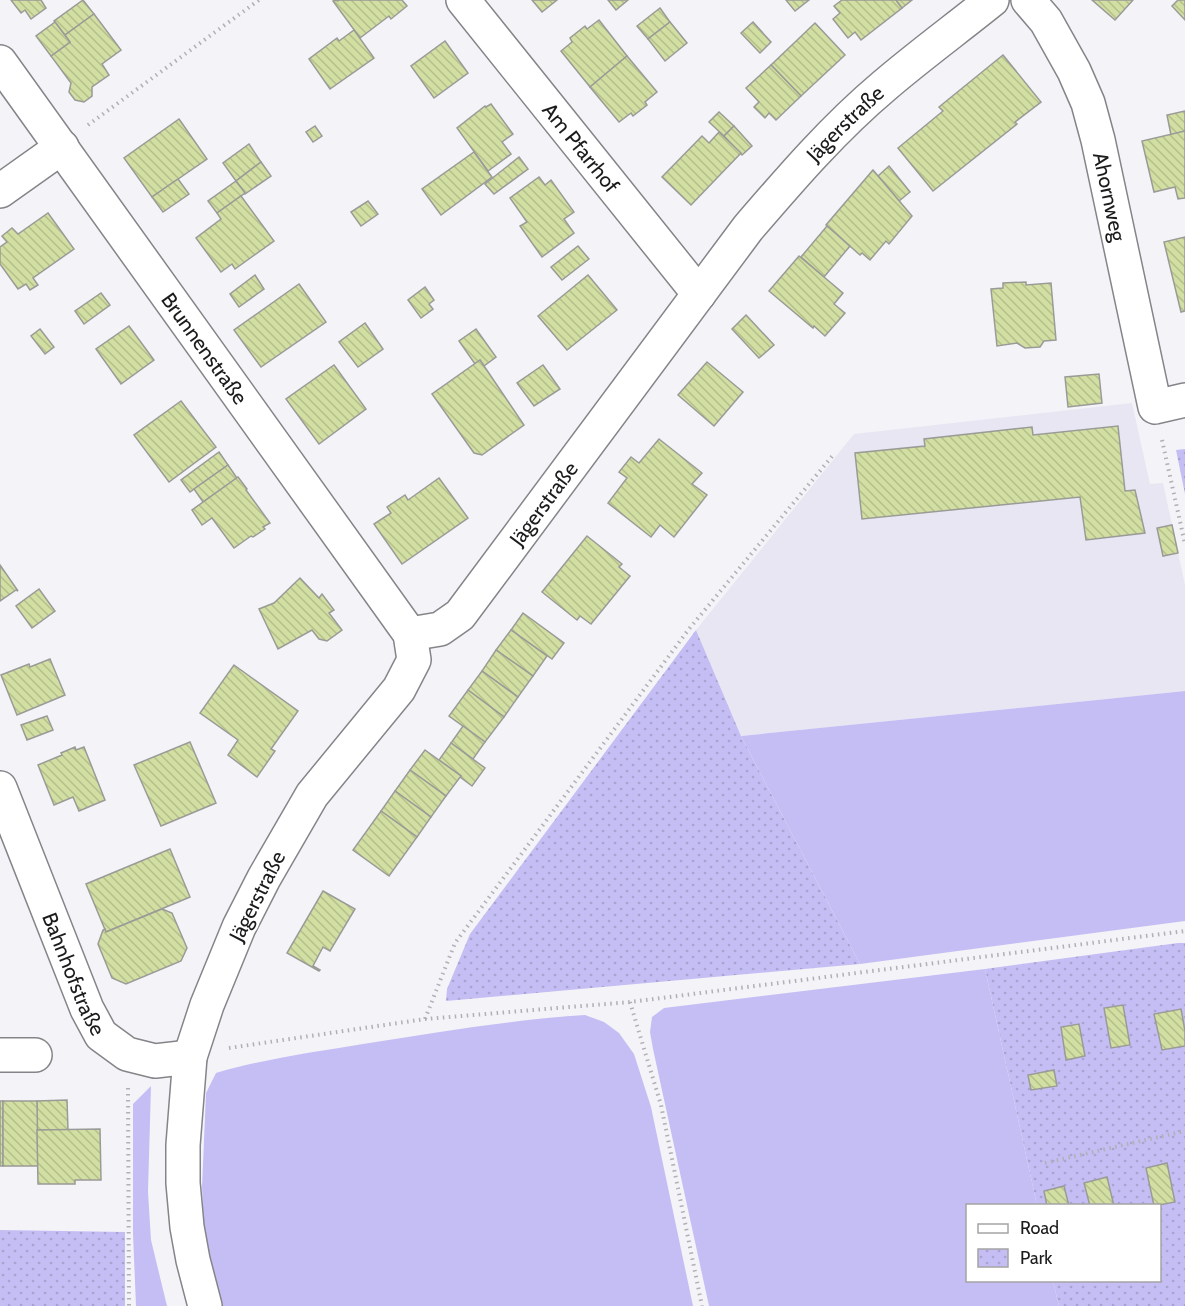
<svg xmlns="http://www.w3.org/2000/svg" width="1185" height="1306" font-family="Cabin,sans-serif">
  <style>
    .built { fill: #e7e6f2 }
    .grass { fill: #c5bef4 }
    .park { fill: url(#park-dots) }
    .building { fill: url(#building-back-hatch); stroke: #9a9b97; stroke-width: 1.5 }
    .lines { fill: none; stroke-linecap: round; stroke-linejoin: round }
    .street-casing { stroke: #858489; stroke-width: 36 }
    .path { stroke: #b1b0b4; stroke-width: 4; stroke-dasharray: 1.5 4.5; stroke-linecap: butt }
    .street { stroke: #fff; stroke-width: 33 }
    .labels { text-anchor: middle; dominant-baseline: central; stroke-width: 4.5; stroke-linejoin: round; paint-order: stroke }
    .street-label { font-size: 21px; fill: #1b1b1c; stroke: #fff }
  </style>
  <defs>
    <pattern id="park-dots" width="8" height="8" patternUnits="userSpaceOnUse" patternTransform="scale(1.5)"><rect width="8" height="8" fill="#c5bef4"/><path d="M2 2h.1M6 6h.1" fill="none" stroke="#a9a3d1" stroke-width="1.8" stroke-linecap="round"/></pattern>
    <pattern id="building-back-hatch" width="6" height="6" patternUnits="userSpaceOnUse" patternTransform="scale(1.5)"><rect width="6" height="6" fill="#d2dfa2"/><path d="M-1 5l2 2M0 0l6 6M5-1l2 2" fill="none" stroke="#b4bf8b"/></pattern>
  </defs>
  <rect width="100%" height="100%" fill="#f4f3f8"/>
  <path class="built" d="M1132 403 1150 484 1163 483 1185 585V691L741 736 696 630 854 434Z"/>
  <g class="grass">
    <path d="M1185 691V921L860 964 741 736Z"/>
    <path d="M985 969 1037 1205 968 1206V1280L1053 1281 1059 1306H709L653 1049 650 1032 652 1017 664 1008Z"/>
    <path d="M585 1015 604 1022 619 1033 634 1054 651 1107 693 1306H220L210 1260 204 1228 202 1187 206 1093 216 1073C264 1059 314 1052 363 1044 437 1032 510 1020 585 1015Z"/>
    <path d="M151 1086 148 1192 151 1240 167 1306H136L133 1234V1104Z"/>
  </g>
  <g class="park">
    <path d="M1185 449V494L1176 450Z"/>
    <path d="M696 630 741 736 860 964 446 1001 447 989 470 934Z"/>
    <path d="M1178 943H1185V1306H1059L1053 1281 1160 1280V1206L1037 1205 985 969Z"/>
    <path d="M0 1230 125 1232V1306H0Z"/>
  </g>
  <g class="building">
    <path d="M11 0H41L46 8 31 19 25 10 21 13Z"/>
    <path d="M83 0 94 14 65 35 54 21Z"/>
    <path d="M335 0 338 1 339 0H402L407 6 391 19 389 16 360 38 333 1Z"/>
    <path d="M532 0H557L542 12Z"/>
    <path d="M608 0H628L616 10Z"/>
    <path d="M786 0H809L795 11Z"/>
    <path d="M842 0H896L902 8 861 40 855 32 848 38 833 19 840 13 834 6Z"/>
    <path d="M896 0H912L902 8Z"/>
    <path d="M1092 0H1133L1115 20Z"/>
    <path d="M1178 0H1185V20L1172 6Z"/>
    <path d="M660 8 670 22 648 39 637 26Z"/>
    <path d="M94 14 121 50 102 64 109 75 92 87V96L84 102 75 100 69 92 71 83 51 56 70 42 65 35Z"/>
    <path d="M599 20 627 56 590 87 561 51 572 42 570 38 585 26 587 29Z"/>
    <path d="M55 22 70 42 51 56 36 36Z"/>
    <path d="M670 22 687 43 665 61 648 39Z"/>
    <path d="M753 22 771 42 760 53 741 33Z"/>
    <path d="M815 23 845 55 801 96 771 65Z"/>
    <path d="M354 30 374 58 330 89 309 59 337 38 339 41Z"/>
    <path d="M445 41 468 73 434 98 411 66Z"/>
    <path d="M1003 55 1041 102 1015 122 1017 124 933 191 898 148 943 111 939 107Z"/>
    <path d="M627 56 657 92 645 102 647 105 633 116 631 113 619 122 590 87Z"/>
    <path d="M771 65 801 96 776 120 769 113 765 118 754 107 759 102 746 88Z"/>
    <path d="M491 104 513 134 502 142 511 154 488 171 457 128 485 106 486 107Z"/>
    <path d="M1185 111V131L1171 135 1167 115Z"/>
    <path d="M719 112 734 126 724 136 709 122Z"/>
    <path d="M179 119 207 159 152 197 124 158Z"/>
    <path d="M315 126 322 136 313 142 306 132Z"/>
    <path d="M734 126 752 146 742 155 724 136Z"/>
    <path d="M1185 131V198L1178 199 1175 187 1154 192 1142 141Z"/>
    <path d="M719 132 741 153 691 205 662 177 702 136 709 143Z"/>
    <path d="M249 144 261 162 236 181 223 163Z"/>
    <path d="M474 152 492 177 441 215 422 189Z"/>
    <path d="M519 157 528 169 494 194 485 184Z"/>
    <path d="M261 162 271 176 245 194 236 181Z"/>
    <path d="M889 166 910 192 899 201 878 176Z"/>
    <path d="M873 170 912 216 889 244 886 241 870 260 862 253 860 255 826 225Z"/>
    <path d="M539 177 545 185 551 180 574 212 564 219 574 233 542 257 520 226 527 222 510 198Z"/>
    <path d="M178 179 189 194 163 212 152 197Z"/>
    <path d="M236 181 245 193 217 213 208 201Z"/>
    <path d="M241 196 274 241 235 269 232 264 221 272 196 238 221 219 217 213Z"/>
    <path d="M368 201 378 214 361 226 351 212Z"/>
    <path d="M48 213 74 249 33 278 38 285 30 290 26 284 18 289 0 264V247L7 242 2 236 12 228 18 234Z"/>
    <path d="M827 226 850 246 824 277 801 257Z"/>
    <path d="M1185 237V311L1181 312 1164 242Z"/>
    <path d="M578 246 589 259 562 280 551 267Z"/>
    <path d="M799 256 843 293 834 304 845 313 825 336 814 326 813 328 769 291Z"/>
    <path d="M255 275 264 289 239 307 230 294Z"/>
    <path d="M588 275 617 310 567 350 538 316Z"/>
    <path d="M1026 282V285L1051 283 1056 340 1044 341 1040 347 1025 348 1017 343 997 346 991 289 1003 288V283Z"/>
    <path d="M299 284 326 322 261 367 234 330Z"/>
    <path d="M425 287 434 300 429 304 433 309 421 318 408 300Z"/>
    <path d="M101 293 110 305 84 324 75 311Z"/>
    <path d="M746 315 774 345 759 358 732 329Z"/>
    <path d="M365 323 383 349 358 367 339 342Z"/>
    <path d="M129 326 154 360 121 384 96 349Z"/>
    <path d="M40 329 54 347 45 354 31 336Z"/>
    <path d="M476 329 496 357 484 366 480 360 475 364 459 341Z"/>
    <path d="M480 360 524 425 482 455 474 453 432 394Z"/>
    <path d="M707 362 743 392 714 426 678 395Z"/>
    <path d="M334 365 366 409 319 444 286 399Z"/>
    <path d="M543 365 560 389 534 406 517 383Z"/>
    <path d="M1099 374 1102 403 1068 407 1065 377Z"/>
    <path d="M181 401 216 447 169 482 134 435Z"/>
    <path d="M1118 426 1125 491 1135 490 1145 533 1086 540 1080 497 862 519 855 453 925 446 924 439 1032 427 1033 435Z"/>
    <path d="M659 439 702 473 692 484 707 495 674 537 660 525 651 537 608 503 627 478 619 472 631 457 639 463Z"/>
    <path d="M219 452 228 465 190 492 181 480Z"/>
    <path d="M228 465 237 478 203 502 194 489Z"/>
    <path d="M238 477 247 489 246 490 270 523 263 527 265 529 253 537 251 536 234 548 212 518 202 525 192 510Z"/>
    <path d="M439 478 468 518 402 564 374 524 391 513 387 507 405 495 408 500Z"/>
    <path d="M1172 525 1178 553 1163 556 1157 528Z"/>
    <path d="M587 536 622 564 619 567 630 576 591 624 580 616 577 620 542 592Z"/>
    <path d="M0 565 18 591 16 590 0 601Z"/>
    <path d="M300 578 319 598 322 594 334 610 329 613 342 630 327 641 319 639 312 630 278 649 259 609 274 603Z"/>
    <path d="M39 589 55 611 32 628 16 606Z"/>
    <path d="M523 613 564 643 552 659 511 630Z"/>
    <path d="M511 630 547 656 533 676 496 650Z"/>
    <path d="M496 650 533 676 518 697 482 671Z"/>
    <path d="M50 659 65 695 17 715 1 675 29 664 30 667Z"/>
    <path d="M234 665 298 711 271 749 275 751 257 777 228 755 238 740 200 713Z"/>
    <path d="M482 671 518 697 504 717 468 690Z"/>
    <path d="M468 690 504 717 485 742 449 716Z"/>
    <path d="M47 716 53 730 27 740 21 725Z"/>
    <path d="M463 726 485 742 473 759 451 743Z"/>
    <path d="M190 742 216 803 161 826 134 765Z"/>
    <path d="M451 743 485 768 472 786 460 777 461 776 439 760Z"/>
    <path d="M75 747 76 750 84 747 105 800 79 811 73 797 54 805 38 765 62 755 61 753Z"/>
    <path d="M425 750 461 776 446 796 410 770Z"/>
    <path d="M410 770 446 796 431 817 395 791Z"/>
    <path d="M395 791 431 817 417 837 381 811Z"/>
    <path d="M381 811 417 837 389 876 353 850Z"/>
    <path d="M170 849 190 897 106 932 86 884Z"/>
    <path d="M323 891 355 909 330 951 323 947 313 966 320 970 319 971 287 953Z"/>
    <path d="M162 909 172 913 187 948 181 961 126 984 112 978 98 944 103 930 105 929 106 932Z"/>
    <path d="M1123 1005 1130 1045 1111 1048 1104 1008Z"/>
    <path d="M1181 1009 1185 1031V1046L1162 1050 1154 1014Z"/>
    <path d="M1079 1024 1085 1056 1066 1060 1061 1027Z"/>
    <path d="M1054 1070 1057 1086 1031 1090 1028 1075Z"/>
    <path d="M67 1100 68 1130H37V1101Z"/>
    <rect x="0" y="1101" width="3" height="65"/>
    <path d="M3 1101H37L38 1166H3Z"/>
    <path d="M100 1129 101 1180H75V1184H38L37 1130Z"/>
    <path d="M1167 1163 1175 1202 1154 1206 1146 1168Z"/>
    <path d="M1107 1177 1114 1206H1090L1084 1183Z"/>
    <path d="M1064 1186 1069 1206H1047L1044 1191Z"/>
  </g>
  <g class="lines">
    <defs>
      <g id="street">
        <path id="s1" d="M463 0 699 294"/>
        <path id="s2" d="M1028 0 1046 21 1074 71 1088 103 1098 140 1155 407 1185 400"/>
        <path id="s3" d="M0 62 410 634 414 660 399 689 312 795 264 878 239 927 207 1005 190 1057 183 1145V1183L187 1227 193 1260 205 1306"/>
        <path d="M0 191 62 147"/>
        <path id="s4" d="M410 634 440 629 460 615 748 228C791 178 834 128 884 86 919 56 956 29 992 0"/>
        <path id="s5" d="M0 788 87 1009 101 1035 127 1054 155 1061 190 1057"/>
        <path d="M0 1055H35"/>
      </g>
    </defs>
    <use href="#street" class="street-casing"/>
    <g class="path">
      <path d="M88 125 259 0"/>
      <path d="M1162 440 1185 544"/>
      <path d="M630 1002 661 1105 702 1306"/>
      <path d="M425 1019 455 943 689 629 834 454"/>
      <path d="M229 1048 425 1019 630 1002 1185 931"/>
      <path d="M128 1088 129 1306"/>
      <path d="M1045 1163 1185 1131"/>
    </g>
    <use href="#street" class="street"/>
  </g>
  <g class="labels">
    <g class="street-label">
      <text stroke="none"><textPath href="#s4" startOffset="680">Jägerstraße</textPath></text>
      <text stroke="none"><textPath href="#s1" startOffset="189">Am Pfarrhof</textPath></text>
      <text stroke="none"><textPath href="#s2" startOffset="216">Ahornweg</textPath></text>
      <text stroke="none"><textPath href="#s3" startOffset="352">Brunnenstraße</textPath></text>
      <text stroke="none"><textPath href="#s4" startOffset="194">Jägerstraße</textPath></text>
      <text transform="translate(257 896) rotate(-63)">Jägerstraße</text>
      <text stroke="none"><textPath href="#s5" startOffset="200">Bahnhofstraße</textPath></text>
    </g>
  </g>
  <rect x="966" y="1204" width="195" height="78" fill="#ffffff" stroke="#a4a4a4" stroke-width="1.5"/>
  <rect x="978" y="1224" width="30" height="9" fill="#ffffff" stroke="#a4a4a4" stroke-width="1.5"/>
  <text x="1020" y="1234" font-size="18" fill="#1b1b1c">Road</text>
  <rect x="978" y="1249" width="30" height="18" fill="url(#park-dots)" stroke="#a4a4a4" stroke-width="1.5"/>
  <text x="1020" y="1264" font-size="18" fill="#1b1b1c">Park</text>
</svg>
